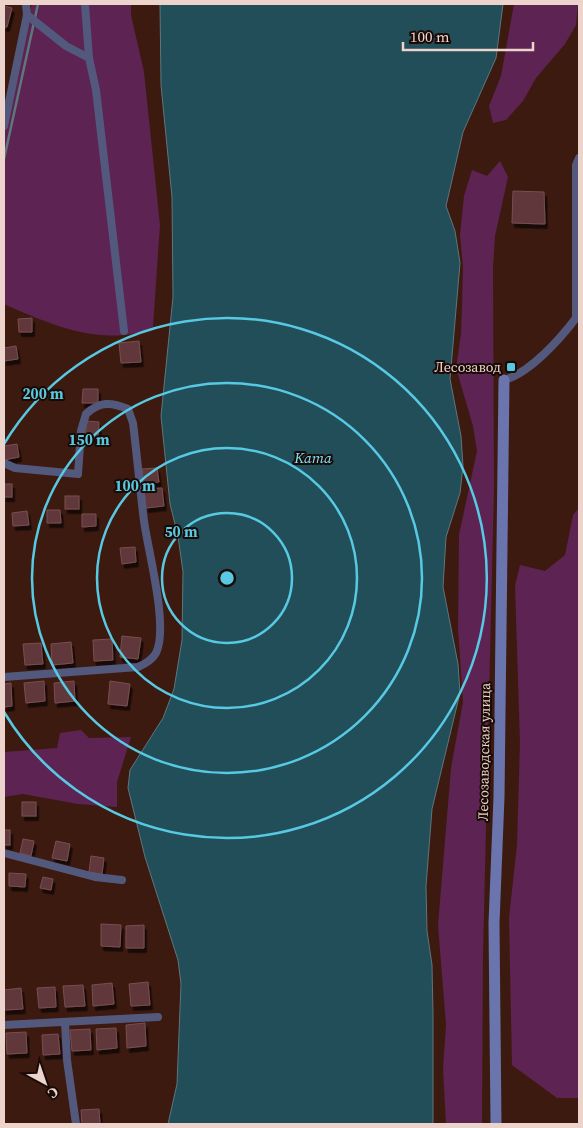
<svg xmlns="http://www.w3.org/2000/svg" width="583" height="1128" font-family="'Source Serif 4',serif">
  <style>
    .green { fill: #5d2352 }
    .water { fill: #214e59; stroke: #5e767c }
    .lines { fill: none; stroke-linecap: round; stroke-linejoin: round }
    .stream { stroke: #5e767c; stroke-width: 2.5 }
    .building { fill: #60373a; stroke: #794e51; filter: url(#shadow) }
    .street { stroke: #52597d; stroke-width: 8 }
    .secondary { stroke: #6a75ae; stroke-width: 11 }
    .ring { fill: none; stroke: #58c9e3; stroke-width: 2.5 }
    .poi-dot { fill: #58c9e3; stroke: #190a06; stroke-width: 2 }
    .labels { text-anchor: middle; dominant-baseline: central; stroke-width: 4; stroke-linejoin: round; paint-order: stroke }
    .poi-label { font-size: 14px; fill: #ecd4cd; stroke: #190a06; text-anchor: end }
    .street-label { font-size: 14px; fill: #ecd4cd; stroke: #190a06 }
    .water-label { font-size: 15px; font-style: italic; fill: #82e2fa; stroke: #190a06 }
    .centre { fill: #58c9e3; stroke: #190a06; stroke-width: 2.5 }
    .ring-label { font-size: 15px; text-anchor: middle; font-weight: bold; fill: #58c9e3; stroke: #190a06; stroke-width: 4; stroke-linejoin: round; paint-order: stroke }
  </style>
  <defs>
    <filter id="shadow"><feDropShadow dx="2.5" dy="4.5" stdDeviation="0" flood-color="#0009"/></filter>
  </defs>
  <rect width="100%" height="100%" fill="#3d1a10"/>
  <g class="green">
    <path d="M32 4H131V15L144 72 160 225 153 327C107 349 48 324 4 304V137L14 71Z"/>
    <path d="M514 4H578L576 25 565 44 536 78 523 101 506 120 493 123 489 106 501 76Z"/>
    <path d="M500 161 508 177 495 236 493 268 494 486 483 956 482 1124H446L443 1069 446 1025 438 925 451 768 463 702 458 628 459 535 477 451 473 426 456 368 461 334 462 305 463 267 460 235 464 196 472 170 487 176Z"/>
    <path d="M579 508V1098H557L512 1065 509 918 517 845 520 743 515 586 520 565 545 571 565 555 573 515Z"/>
    <path d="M81 730 89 738 131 737 117 782V807L78 804 23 794 4 797V752L57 748 60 733Z"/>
  </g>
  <path class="water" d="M160 4H503L496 58 463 132 446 206 455 231 460 263 450 379 461 436 463 466 460 493 446 537 443 587 458 664 460 693 432 809 426 886 427 931 432 965 433 1015V1124H168L177 1084 181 984 178 960 145 857 128 788 130 770 163 718 174 689 182 640 183 572 178 536 170 504 161 416 173 297 172 197 161 85Z"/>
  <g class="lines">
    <path class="stream" d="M4 159 38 4"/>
  </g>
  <g class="building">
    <path d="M4 6 12 8 7 27H4Z"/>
    <path d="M513 191 544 192 545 224 512 223Z"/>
    <path d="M32 318V332H19L18 319Z"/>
    <path d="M139 341 141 362 121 363 119 343Z"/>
    <path d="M16 346 18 359 4 361V348Z"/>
    <path d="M83 389H98V403H82Z"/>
    <path d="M87 421 99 422 98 438 85 437Z"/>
    <path d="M17 444 19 457 4 460V446Z"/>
    <path d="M157 468 159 482 143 484 142 469Z"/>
    <rect x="4" y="484" width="8" height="13"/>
    <path d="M162 488 164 506 146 508 144 489Z"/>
    <rect x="65" y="496" width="14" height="13"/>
    <path d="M47 510H60L61 523H47Z"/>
    <path d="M27 511 29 525 13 526 12 513Z"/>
    <path d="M82 514H96V526L82 527Z"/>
    <path d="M135 547 136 562 122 564 120 548Z"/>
    <path d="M122 636 141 638 138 659 120 657Z"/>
    <path d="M112 639 113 660 94 661 93 640Z"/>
    <path d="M71 642 73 663 52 665 51 644Z"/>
    <path d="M41 643 43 664 25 665 23 644Z"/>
    <path d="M44 681 45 701 26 703 24 683Z"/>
    <path d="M74 681 75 701 55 703 54 683Z"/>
    <path d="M110 681 130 684 127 706 108 704Z"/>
    <path d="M11 683 12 706 4 707V684Z"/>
    <rect x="22" y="802" width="14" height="14"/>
    <rect x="4" y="830" width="6" height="15"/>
    <path d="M23 839 34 841 31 856 20 853Z"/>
    <path d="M56 841 70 844 67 861 52 858Z"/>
    <path d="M91 856 104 858 102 874 89 872Z"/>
    <path d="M9 873 26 874 25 887 9 886Z"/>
    <path d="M43 877 53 879 51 890 40 888Z"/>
    <path d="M101 924 121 925 120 947 101 946Z"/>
    <path d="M144 925V948H126V926Z"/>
    <path d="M148 982 150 1005 131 1006 129 984Z"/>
    <path d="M112 983 114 1004 93 1006 92 985Z"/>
    <path d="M83 985 85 1006 65 1007 63 986Z"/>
    <path d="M55 987 56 1007 39 1008 37 988Z"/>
    <path d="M21 988 23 1009 4 1010V990Z"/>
    <path d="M145 1023 146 1046 127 1048 126 1025Z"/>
    <path d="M116 1028 117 1048 97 1050 96 1029Z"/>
    <path d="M90 1029 91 1050 72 1051 70 1030Z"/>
    <path d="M26 1032 27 1053 7 1054 6 1033Z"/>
    <path d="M58 1034 60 1054 43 1055 42 1035Z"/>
    <path d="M99 1109 100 1124H82L81 1110Z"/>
  </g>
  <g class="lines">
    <g class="street">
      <path d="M85 4 89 58 96 90 124 331"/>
      <path d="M27 15 66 46 89 58"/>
      <path d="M4 126 27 15 26 4"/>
      <path d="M504 380C530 373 560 339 576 318V165L579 158"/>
      <path d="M4 463 15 468 78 474 81 431 86 414C100 401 111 402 128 409L133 423C137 456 140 489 144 521 148 551 169 627 156 653 152 660 145 664 138 667L4 677"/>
      <path d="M4 853 95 877 122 880"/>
      <path d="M65 1022 67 1060 76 1124"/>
      <path d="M4 1025 158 1017"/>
    </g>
    <path class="secondary" d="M496 1124 494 923 499 797 504 380"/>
  </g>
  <g class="ring">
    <circle cx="227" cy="578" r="65"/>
    <circle cx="227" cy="578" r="130"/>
    <circle cx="227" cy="578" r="195"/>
    <path d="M4 444A260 260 0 1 1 4 712"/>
  </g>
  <rect class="poi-dot" x="506" y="362" width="10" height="10" rx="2.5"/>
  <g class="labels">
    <g class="poi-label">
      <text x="501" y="367">Лесозавод</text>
    </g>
    <g class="street-label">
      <text transform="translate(484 752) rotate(-89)">Лесозаводская улица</text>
    </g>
    <g class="water-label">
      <text x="313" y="457">Kama</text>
    </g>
  </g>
  <circle cx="227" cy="578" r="8" class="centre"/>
  <g class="ring-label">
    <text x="43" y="399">200 m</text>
    <text x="89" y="445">150 m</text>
    <text x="135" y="491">100 m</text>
    <text x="181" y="537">50 m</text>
  </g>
  <rect width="583" height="1128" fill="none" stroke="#ecd4cd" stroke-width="10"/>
  <g transform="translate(45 1083) rotate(140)" stroke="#190a06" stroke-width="4" paint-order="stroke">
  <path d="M0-4L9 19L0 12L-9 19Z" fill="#ecd4cd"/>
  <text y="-8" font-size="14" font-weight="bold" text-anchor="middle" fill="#ecd4cd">С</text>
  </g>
  <path d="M403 42v8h130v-8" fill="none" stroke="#ecd4cd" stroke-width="2.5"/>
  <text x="410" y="42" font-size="15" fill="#ecd4cd" stroke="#190a06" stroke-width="4" paint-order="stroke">100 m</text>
</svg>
